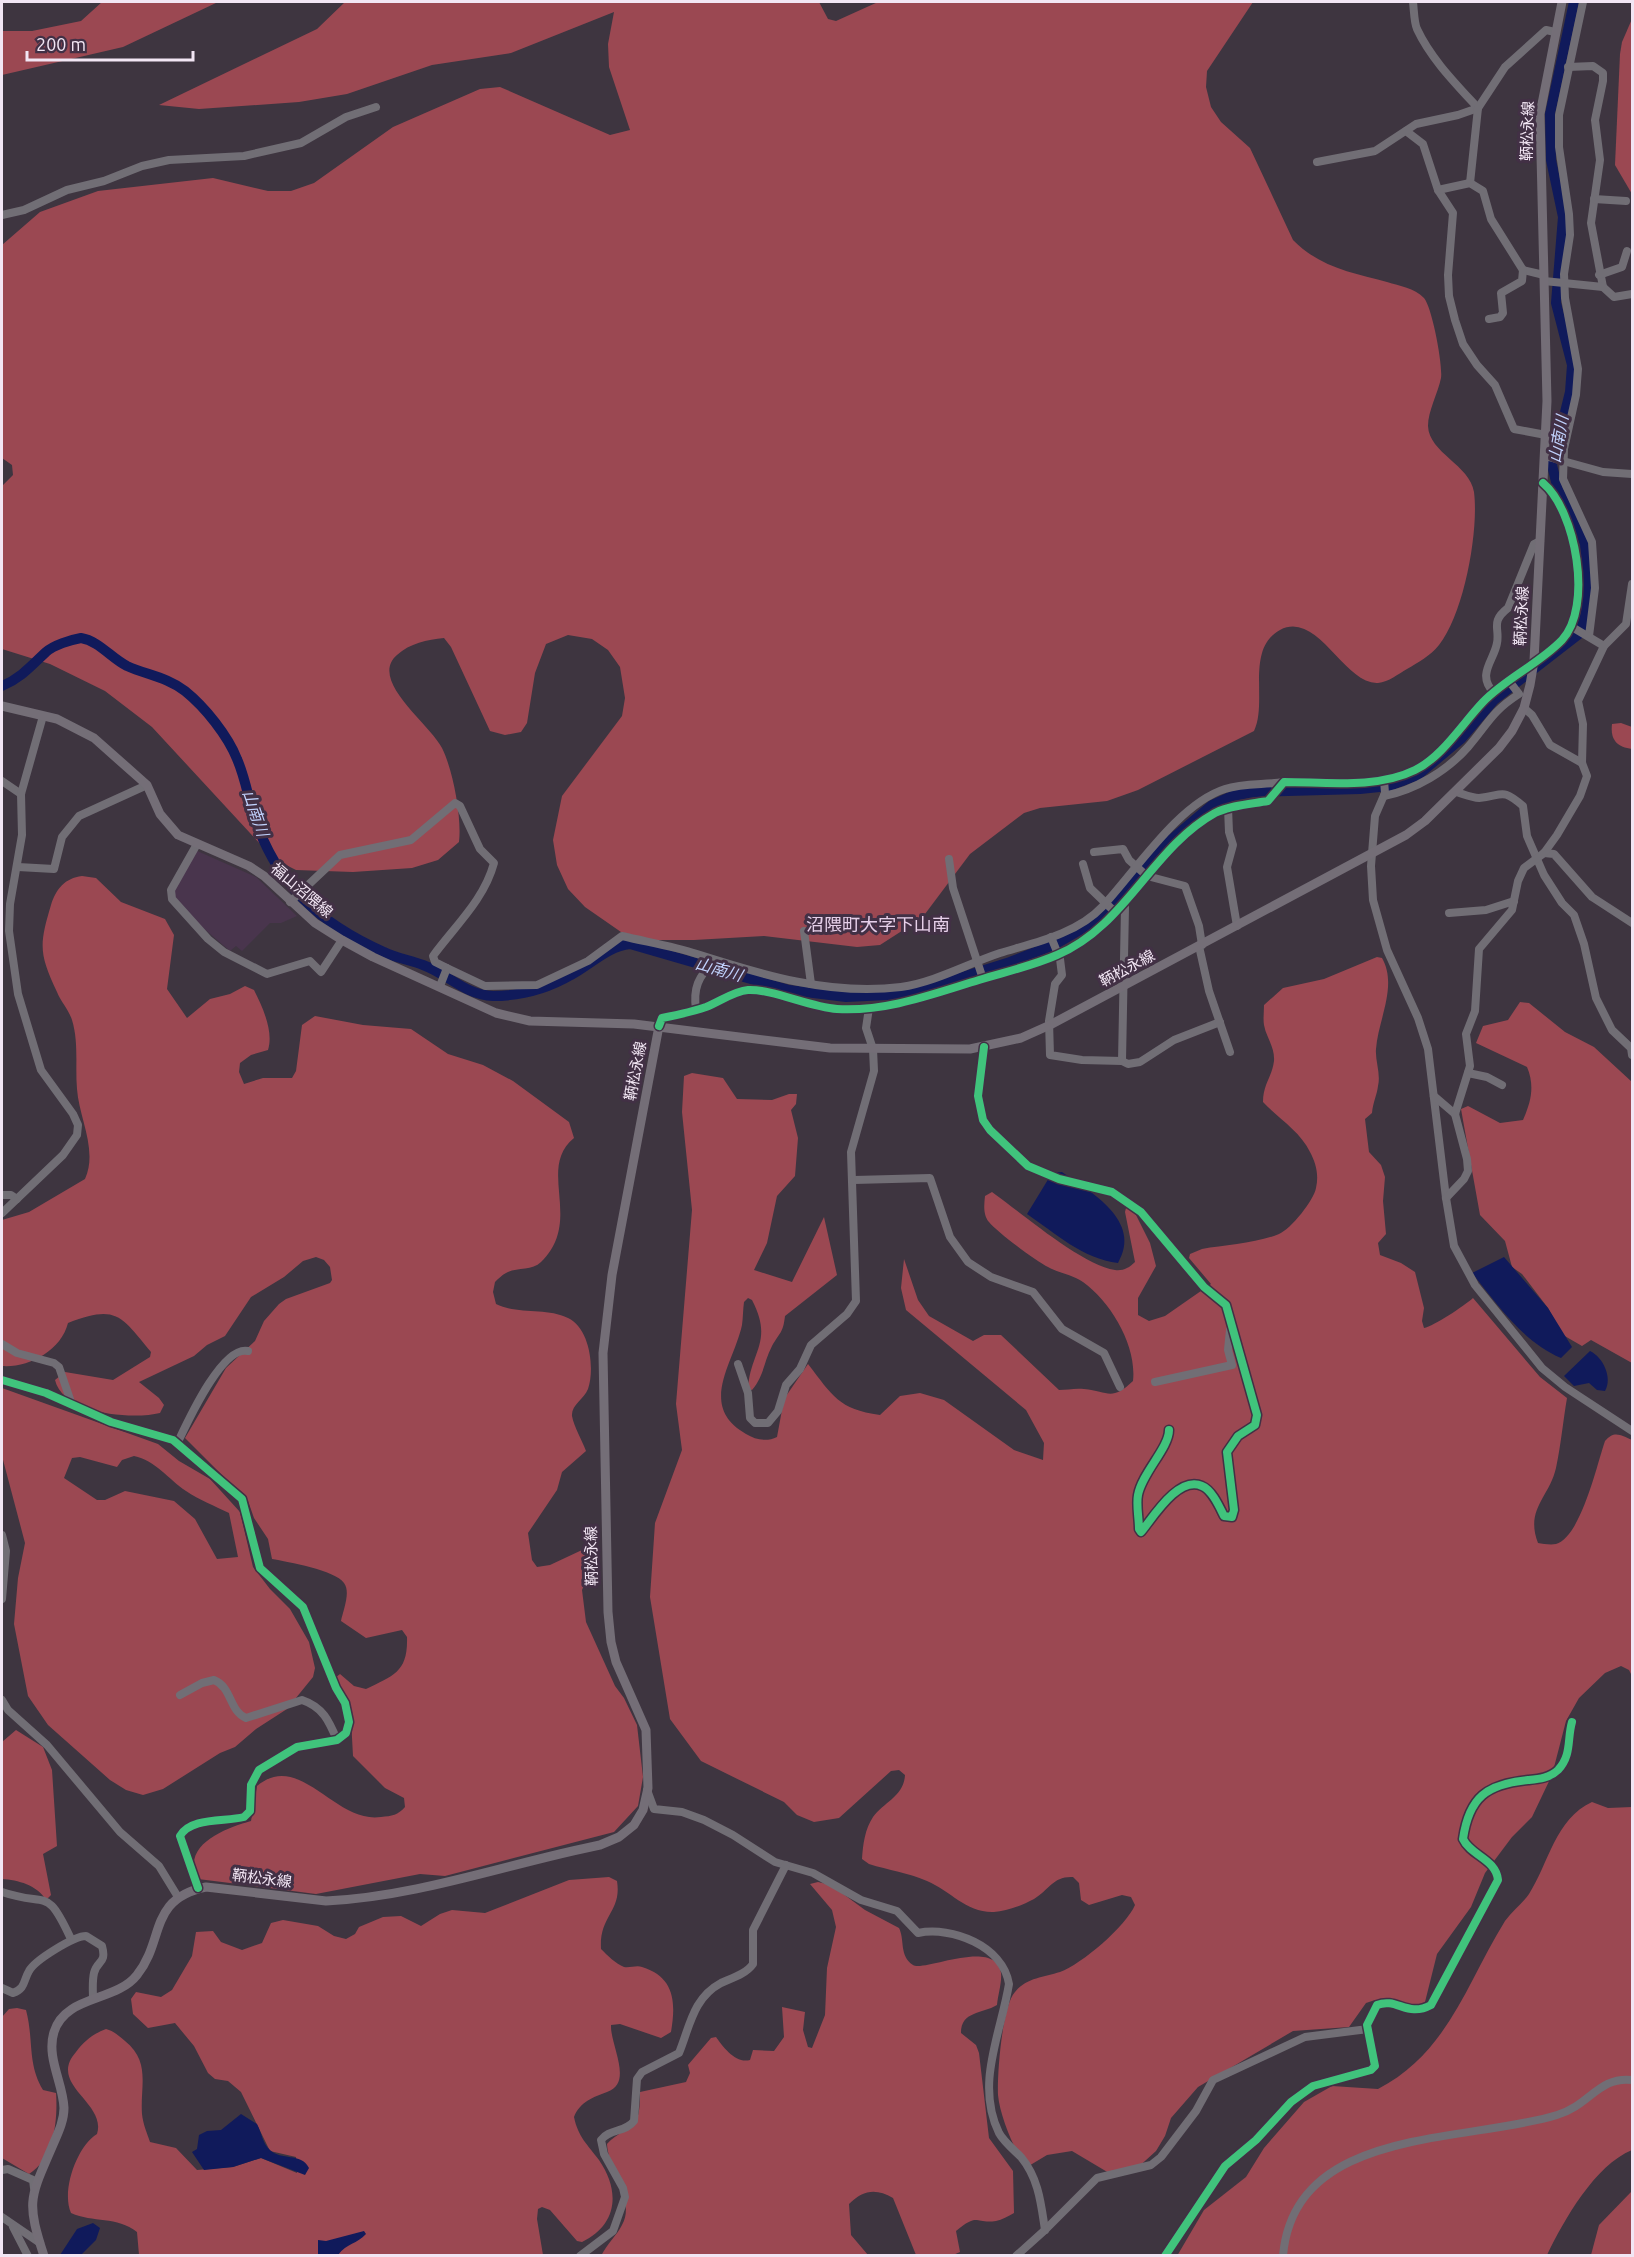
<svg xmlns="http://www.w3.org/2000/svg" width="1634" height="2257" font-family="Ubuntu,'Noto Sans JP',sans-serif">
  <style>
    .built { fill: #49354d }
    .forest { fill: #9b4852; fill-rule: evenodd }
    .water { fill: #101a5b }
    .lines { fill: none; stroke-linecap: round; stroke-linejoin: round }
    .river { stroke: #101a5b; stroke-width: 10 }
    .minor { stroke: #716e75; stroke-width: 8 }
    .major { stroke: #746e77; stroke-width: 9 }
    .cycleway-casing { stroke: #423045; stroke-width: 11 }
    .cycleway { stroke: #40c37c; stroke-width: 8 }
    .labels { text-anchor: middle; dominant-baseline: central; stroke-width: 6; stroke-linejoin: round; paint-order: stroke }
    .street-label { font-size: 15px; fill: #f2e6f4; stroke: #423045 }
    .water-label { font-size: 16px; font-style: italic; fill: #c0d1fc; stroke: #423045 }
    .quarter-label { font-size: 18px; fill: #e6cfe9; stroke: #423045 }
  </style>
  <rect width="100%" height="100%" fill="#3e3540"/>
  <path class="built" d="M195 850 256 877 297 916 281 923H270L242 951 236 946 230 951 202 927 174 897 172 893Z"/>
  <g class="forest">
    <path d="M102 2H218L123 47 2 75V31H32L81 21Z"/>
    <path d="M345 2H819L828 19 836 21 878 2H1253L1207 71 1206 87 1211 107 1221 122 1250 148 1293 240C1319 267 1353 273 1387 282 1400 286 1414 288 1424 298 1432 307 1443 365 1441 378 1438 393 1428 411 1428 426 1429 453 1470 465 1474 492 1479 531 1464 614 1439 645 1430 656 1419 662 1407 669 1398 674 1389 682 1378 683 1344 685 1318 610 1280 630 1245 649 1268 702 1254 731L1138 790 1107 801 1040 808 1024 813 970 854 922 918 880 945 857 947 764 936 694 940H650L621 932 585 907 568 889 557 865 553 840 562 796 622 716 625 698 620 667 608 650 592 639 568 635 546 644 535 673 527 723 521 732 505 735 490 731 451 647 444 638C427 640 410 643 397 655 368 680 430 724 442 748 453 770 462 818 459 842L438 860 412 868 353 872 296 870 274 859 152 727 105 691 50 664 2 649V486L13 475 12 465 2 458V245L40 212 98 191 213 178 268 191H291L314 183 393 127 480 89 500 87 610 135 630 130 609 67 608 44 614 12 511 53 432 65 347 94 299 102 199 109 159 105 317 29Z"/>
    <path d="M1632 19V194L1615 165 1620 54 1622 42Z"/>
    <path d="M1621 723 1632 727V749C1618 747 1610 741 1612 724Z"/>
    <path d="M82 876 96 878 121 902 165 919 174 935 167 989 187 1018 210 999 230 994 245 986 254 990C262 1006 274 1031 268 1050L251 1055 240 1063 239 1072 244 1084 263 1078H292L296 1071 302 1025 315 1016 363 1025 411 1029 448 1054 483 1065 513 1081 569 1122 574 1138C536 1169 584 1220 541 1262 532 1271 516 1267 506 1273 502 1275 498 1279 495 1282L493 1292 496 1304C518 1315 546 1307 568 1318 590 1328 595 1369 588 1389 584 1399 571 1405 572 1416 574 1427 582 1440 586 1451L562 1472 557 1490 528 1533 532 1560 537 1567 550 1565 582 1550 586 1549 592 1555V1566L582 1590 586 1622 615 1686 624 1698 637 1725 643 1777 638 1806 614 1832 445 1876 420 1874 316 1894 198 1879C180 1845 226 1828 251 1821L257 1786C300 1750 335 1824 381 1817 392 1816 398 1815 405 1807L404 1798 385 1788 353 1756 351 1719 335 1678 340 1674 354 1686 366 1689C394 1675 408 1672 407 1637L402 1630 366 1638 341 1621C343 1611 351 1592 344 1583 335 1570 288 1562 272 1559L268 1539 254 1518 248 1501 185 1438 226 1368 255 1341 264 1321 279 1304 286 1299 330 1283 332 1280 330 1267 324 1260 316 1257 303 1261 284 1277 251 1297 225 1336 207 1345 194 1356 139 1382 159 1398 164 1405 160 1413C132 1420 63 1414 55 1380L65 1372 113 1380 150 1357 151 1352C121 1316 117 1304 68 1323 61 1351 28 1368 2 1366V1220L29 1212 85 1179C98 1150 79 1118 77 1089 75 1066 79 1043 72 1020 69 1010 61 1002 57 992 39 954 39 945 51 905 56 889 65 878 82 876Z"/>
    <path d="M1377 957 1382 958C1398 986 1378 1020 1376 1049 1375 1061 1381 1074 1378 1086 1377 1095 1373 1102 1372 1113L1365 1119 1369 1152 1381 1165 1385 1177 1383 1201 1386 1234 1378 1243 1380 1255 1401 1263 1415 1272 1424 1308 1422 1321 1424 1328C1434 1326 1464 1306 1473 1298L1540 1377 1567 1398C1563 1421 1561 1445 1556 1468 1549 1498 1525 1509 1538 1543 1543 1544 1551 1545 1556 1544 1581 1537 1597 1464 1605 1441 1614 1430 1621 1435 1632 1440V1676L1629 1670 1621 1666 1605 1673 1579 1698 1566 1721 1552 1775 1532 1817 1512 1837 1485 1873 1471 1907 1437 1954 1425 2002 1418 2007 1375 2000 1366 2003 1349 2027 1293 2031 1198 2087 1171 2118 1165 2136 1156 2151 1135 2170 1109 2173 1072 2151 1047 2155 1027 2167C1014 2151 1000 2116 998 2095 997 2075 1002 2006 1015 1992 1026 1978 1044 1977 1060 1972 1082 1964 1126 1926 1135 1905L1131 1897 1122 1895 1089 1905 1081 1900 1079 1883 1073 1877C1053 1876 1049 1890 1034 1899 1023 1905 1007 1911 994 1912 966 1913 951 1891 927 1881 909 1873 888 1870 869 1864L862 1859C863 1844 865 1829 873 1817 884 1802 904 1796 905 1775L899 1770 891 1771 839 1818 814 1822 797 1815 784 1802 701 1761 670 1719 650 1597 655 1523 682 1450 676 1404 692 1210 682 1112 684 1076 692 1073 723 1078 737 1099 772 1100 789 1094H797L796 1104 791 1110 798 1138 795 1176 777 1196 767 1243 754 1270 792 1282 824 1217 837 1275 785 1316C783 1333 780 1332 772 1346 764 1361 764 1376 752 1390L748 1389C750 1352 774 1342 752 1300L748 1298 744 1302C743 1309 743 1318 742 1325 734 1363 697 1406 746 1434 756 1440 767 1442 777 1437L784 1399 808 1364C833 1396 838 1409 880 1415L900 1396 920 1393 944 1400 1014 1450 1043 1460 1044 1443 1026 1410 906 1310 901 1288 904 1259 918 1300 929 1316 973 1341 984 1335H1001L1059 1390C1067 1390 1075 1388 1084 1389 1108 1391 1111 1402 1133 1381 1137 1346 1111 1302 1083 1282 1073 1275 1059 1273 1048 1267 1037 1262 997 1232 989 1222 983 1215 984 1205 985 1196L992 1192 996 1195C1024 1215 1082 1265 1115 1270 1123 1271 1129 1268 1135 1262L1125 1212 1126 1208 1134 1211 1150 1243 1156 1266 1138 1298V1315L1149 1321 1165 1316 1211 1284 1189 1258 1190 1254 1202 1249C1225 1245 1258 1243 1279 1234 1291 1229 1314 1200 1316 1188 1319 1175 1316 1163 1310 1152 1300 1131 1279 1119 1263 1102 1263 1084 1272 1077 1274 1061 1275 1047 1266 1037 1264 1025 1263 1019 1264 1012 1264 1005L1283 988 1324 979Z"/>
    <path d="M1520 1002 1529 1003 1565 1032 1594 1047 1632 1082V1363L1591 1340 1582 1346 1563 1335 1548 1308 1522 1274 1512 1267 1505 1241 1480 1215 1461 1109 1468 1106 1500 1123 1523 1120C1531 1102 1535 1086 1527 1067L1476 1043 1483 1026 1508 1020Z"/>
    <path d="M2 1388 158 1444 179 1461 210 1479 240 1512 253 1567 270 1589 290 1609 309 1642 315 1668 313 1677 287 1709 256 1729 235 1747 220 1753 163 1789 143 1795 126 1790 110 1780 48 1725 28 1696 14 1624 18 1578 25 1543 2 1456ZM134 1456C155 1460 168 1479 186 1491 199 1500 215 1506 229 1513L238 1557 217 1559 195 1519 174 1501 125 1491 105 1500H97L64 1478 72 1458 80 1457 117 1467 122 1460Z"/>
    <path d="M16 1730 43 1747 52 1770 57 1846 43 1854 51 1895 46 1900C37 1885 18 1880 2 1879V1742Z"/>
    <path d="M1592 1802 1608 1808 1632 1807V2150C1595 2165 1564 2220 1547 2255L1177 2256 1204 2210 1246 2177 1264 2148 1304 2102 1332 2086 1378 2089C1448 2053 1467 1982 1505 1921 1512 1911 1522 1904 1529 1894 1549 1863 1555 1819 1592 1802Z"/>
    <path d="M609 1877 617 1881C622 1912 599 1915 601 1949 607 1955 616 1964 624 1967 630 1968 637 1965 642 1967 675 1977 676 2003 671 2032L661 2038 620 2024 611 2025C610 2045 634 2083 607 2092 593 2097 580 2102 574 2117 578 2137 588 2145 599 2160 621 2192 617 2225 582 2242L577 2241 550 2210 542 2207 538 2209 537 2219 543 2255H139L137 2232C117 2216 93 2223 71 2213 61 2191 77 2146 97 2134 107 2102 47 2085 76 2052 84 2041 93 2034 106 2029 114 2031 119 2036 125 2041 151 2062 140 2086 142 2114 143 2124 147 2133 150 2142L176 2148 197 2170 233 2167 261 2158 297 2173 296 2157 270 2151 241 2092 228 2081 215 2079 208 2073 194 2046 175 2023 148 2028 133 2014 131 1999 136 1992 161 1997 172 1990 192 1956 196 1932 213 1931 221 1942 242 1950 262 1943 271 1923 283 1920 318 1926 334 1936 346 1939 355 1934 359 1927 383 1917 401 1916 421 1926 440 1914 452 1910 485 1913 569 1880Z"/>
    <path d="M818 1882 831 1885 865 1910 899 1928C905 1940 899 1956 913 1965 924 1972 996 1937 1001 1973 1002 1982 998 1995 997 2005 982 2014 961 2011 961 2033L976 2045 979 2053 989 2138 1013 2171 1014 2213C1008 2216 1002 2220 996 2221 974 2224 979 2212 956 2231L960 2252 953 2255H916L893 2198C876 2188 863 2190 849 2204L851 2235 868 2255 601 2256C607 2244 617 2235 622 2225 636 2201 608 2169 607 2144 630 2121 640 2136 640 2092L686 2082 690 2073 688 2065 711 2038 716 2037C723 2047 736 2064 750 2060L753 2050 774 2051 784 2037 782 2007 805 2012 803 2030 808 2047 812 2048 825 2015 827 1968 836 1927 832 1910 810 1884Z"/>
    <path d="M17 2008 26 2010C34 2040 27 2063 43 2090L56 2093C58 2120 54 2159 29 2174L2 2158V2017L9 2009Z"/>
    <path d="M1632 2191V2255H1591L1599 2225Z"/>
  </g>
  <g class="water">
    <path d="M1062 1172C1091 1192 1143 1221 1118 1263 1083 1259 1055 1233 1027 1214L1052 1173Z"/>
    <path d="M1504 1257 1548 1308 1572 1347 1561 1358C1522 1341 1498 1305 1472 1273Z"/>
    <path d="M1590 1351C1603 1357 1613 1378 1605 1391L1597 1390 1589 1383 1574 1386 1564 1376Z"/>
    <path d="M241 2114 257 2124C262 2133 262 2143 270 2150 281 2161 301 2152 309 2168L305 2175 261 2158 233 2167 204 2170 192 2152 197 2149 199 2135 207 2131 221 2130Z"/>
    <path d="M93 2223 100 2228 96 2240 81 2255H60L77 2229Z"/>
    <path d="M364 2231 366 2234C357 2244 347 2243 338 2255H318V2240L326 2241Z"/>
  </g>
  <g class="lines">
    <path class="river" d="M2 686C21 678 31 666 46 652 54 645 70 640 81 638 99 641 111 658 127 666 147 675 167 677 185 691 205 707 228 736 237 759 245 777 248 797 254 816 277 885 319 923 384 952 396 958 410 960 423 965 448 974 465 995 493 996 521 996 547 989 571 975 590 965 608 946 630 944L789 990 846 997 908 994 1010 962 1056 944 1099 919 1167 843 1212 805 1232 796 1253 792 1360 789 1389 786 1418 775 1461 739 1494 700 1579 634 1586 613 1588 580 1585 544 1576 521 1558 490 1552 465 1570 392 1572 365 1556 303 1563 217 1551 160 1550 114 1574 2"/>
    <g class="minor">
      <path d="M1583 2 1559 115V147L1569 214 1570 235 1564 274 1565 298 1578 369 1576 395 1564 449 1563 479 1592 542 1595 588 1589 636"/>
      <path d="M1568 67 1593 66 1603 73V81L1595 120 1600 160 1591 223 1603 287"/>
      <path d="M1406 131 1423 144 1438 190 1453 213 1448 275 1449 296 1455 320 1463 344 1477 365 1495 385 1514 429 1546 435"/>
      <path d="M1317 162 1375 151 1416 124 1458 115 1478 108C1456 84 1431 59 1417 29 1414 22 1414 10 1413 2"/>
      <path d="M1470 183 1478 108 1505 67 1546 30 1555 32"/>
      <path d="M1438 190 1470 183 1483 191 1491 219 1523 270 1544 275"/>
      <path d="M1594 199 1626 201"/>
      <path d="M2 215 24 210 67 190 104 181 142 166 169 160 244 156 301 143 346 117 376 107"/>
      <path d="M1599 275 1622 267 1627 251"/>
      <path d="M1544 281 1603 287 1614 297 1632 294"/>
      <path d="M1489 319 1500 317 1503 313 1501 293 1522 281 1523 270"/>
      <path d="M1545 456 1603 472 1632 474"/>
      <path d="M1572 627 1604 646"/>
      <path d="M1494 693C1476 674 1494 661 1497 643 1500 628 1490 622 1508 608L1534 544 1540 541"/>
      <path d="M1524 708 1532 715 1550 745 1582 763"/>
      <path d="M1384 780 1385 793 1375 816 1371 866 1373 900 1387 950 1418 1018 1428 1049 1446 1198 1454 1246 1475 1285 1542 1368 1565 1387 1632 1431"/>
      <path d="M2 781 21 794"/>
      <path d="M1456 792C1463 794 1472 798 1479 798 1503 796 1501 787 1523 806L1527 836 1544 875 1562 903 1574 915 1584 944 1596 998 1612 1030 1631 1048 1632 1055"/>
      <path d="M1384 796C1415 790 1447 771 1468 747 1488 724 1491 712 1519 694L1509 681"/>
      <path d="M1228 808 1229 832 1233 845 1227 867 1237 926"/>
      <path d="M197 844 171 890 172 899 208 939 224 952 267 974 310 961 321 972 342 940"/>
      <path d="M1094 852 1123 849 1129 860 1147 876 1185 886 1199 926 1202 945"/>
      <path d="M1544 853 1554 854 1592 897 1632 923"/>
      <path d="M949 859 953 888 983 979"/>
      <path d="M1083 864 1090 888 1116 913"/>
      <path d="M18 867 54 869 62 837 79 816 147 785"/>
      <path d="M290 902 340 855 411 840 455 803 460 806 480 849 494 863C484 900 455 926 433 956L435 962 447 968 440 986"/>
      <path d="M1449 913 1486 910 1514 901"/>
      <path d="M804 931 811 984"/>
      <path d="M1051 937 1060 959 1062 975 1055 984 1049 1021 1050 1055 1082 1060 1122 1061 1128 1064 1140 1062 1174 1040 1220 1022"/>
      <path d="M1199 946 1209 991 1230 1052"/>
      <path d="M447 968 485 986 537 985 588 961 622 936C647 942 673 946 697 954 763 975 831 996 901 987 935 982 967 964 1000 953 1033 943 1077 934 1102 907 1135 872 1178 804 1225 789 1243 783 1265 785 1284 782"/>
      <path d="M696 1010C693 988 698 977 714 961"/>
      <path d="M659 1026 662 1018C677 1015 692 1012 706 1007 719 1002 734 991 748 990 773 989 809 1007 837 1009 886 1012 933 994 979 980 1005 972 1032 966 1057 955 1125 927 1152 848 1215 813 1231 805 1251 804 1268 801L1284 782C1325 782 1377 789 1415 770 1442 757 1462 724 1483 702 1506 678 1539 664 1562 640 1593 607 1576 511 1543 483"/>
      <path d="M984 1047 978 1096 983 1120 990 1130 1028 1166 1059 1179 1112 1192 1141 1212 1204 1287 1226 1305 1257 1415 1255 1425 1238 1436 1227 1452 1234 1510 1232 1517 1224 1516C1219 1506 1212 1490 1202 1486 1178 1475 1152 1519 1141 1532L1139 1529C1139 1518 1136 1505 1138 1495 1142 1473 1169 1448 1169 1430"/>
      <path d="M1122 1061 1125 907 1122 905"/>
      <path d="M1468 1073 1487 1077 1502 1085"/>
      <path d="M1434 1096 1455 1114"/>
      <path d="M854 1180 930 1178 950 1237 968 1262 991 1277 1033 1292 1062 1329 1104 1353 1120 1387"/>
      <path d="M2 1195H11L17 1199"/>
      <path d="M1446 1198 1464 1179 1468 1171 1467 1159 1455 1114 1470 1066 1466 1034 1475 1011 1479 949 1512 910 1518 881 1524 868 1544 853 1557 835 1580 796 1587 776 1582 763 1583 724 1578 701 1604 646 1626 624 1632 584"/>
      <path d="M2 1213 63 1155 77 1135 78 1125 73 1114 41 1070 18 994 9 931 10 904 22 835 21 794 43 716"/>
      <path d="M2 1344 17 1353 54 1363 59 1367 72 1405"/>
      <path d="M738 1364 748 1393 750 1418 755 1423H768L778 1411 786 1385 800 1369 811 1345 847 1314 856 1301 851 1152 874 1071 873 1049 866 1028 869 1008"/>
      <path d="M2 1380 46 1393 111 1422 173 1440 242 1499 260 1568 303 1607 336 1688 345 1703 349 1722 346 1733 337 1740 297 1747 259 1770 251 1785 250 1811 244 1817C225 1822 191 1817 180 1836L198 1888"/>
      <path d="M1155 1382 1232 1365 1228 1350 1230 1330"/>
      <path d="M177 1444C187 1423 222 1345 248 1351"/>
      <path d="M2 1535 6 1551 2 1599"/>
      <path d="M180 1695 202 1683 214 1680C232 1687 229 1711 246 1718L302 1700C323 1707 329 1721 337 1740"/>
      <path d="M2 1700 8 1710 47 1745 120 1832 159 1866 178 1897"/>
      <path d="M647 1790 654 1809 682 1812 704 1820 733 1835 775 1862 813 1873 861 1900 897 1911 918 1933C952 1926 1003 1946 1009 1984 1001 2033 975 2084 999 2133 1004 2142 1014 2150 1021 2157 1039 2179 1041 2204 1045 2230"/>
      <path d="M2 1892C49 1908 46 1885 71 1939"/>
      <path d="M2 1988 13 1993C26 1988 23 1981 29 1971 35 1960 74 1936 86 1936L102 1946C107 1964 97 1960 94 1973 92 1982 93 1991 93 1999"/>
      <path d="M2 2170 8 2169 33 2180 34 2188"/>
      <path d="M2 2217 40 2243"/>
      <path d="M13 2227 28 2256"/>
      <path d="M580 2256 613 2231 625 2197 623 2188 604 2154 601 2140C609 2129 626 2132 634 2121L637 2079 642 2072 679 2053C690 2026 693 1998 721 1983 732 1978 746 1974 753 1964V1930L786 1865"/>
      <path d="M1016 2256 1045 2230 1097 2178 1151 2165 1161 2157 1196 2111 1213 2080 1305 2037 1368 2029"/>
      <path d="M1165 2256 1225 2166 1256 2140 1291 2102 1313 2086 1371 2070 1375 2066 1367 2025 1377 2005C1397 1997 1407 2018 1431 2005L1498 1880C1496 1859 1471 1856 1463 1839 1469 1797 1487 1784 1528 1780 1538 1779 1550 1778 1558 1770 1572 1755 1567 1739 1572 1722"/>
      <path d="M1283 2256C1294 2126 1466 2143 1557 2115 1589 2106 1599 2076 1632 2080"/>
    </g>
    <g class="major">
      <path d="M2 706 57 719 94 738 147 785 160 814 178 835 249 866 264 876 315 923 342 940 373 957 496 1013 530 1021 634 1024 830 1048 970 1049 1021 1038 1050 1025 1406 835 1425 821 1499 748 1512 731 1524 708 1530 685 1534 661 1547 401 1540 114 1562 2"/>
      <path d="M44 2256C26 2201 30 2198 52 2147 57 2135 64 2122 64 2108 63 2083 46 2057 54 2032 65 1995 116 2002 137 1975 165 1940 148 1899 206 1887L326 1901C417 1897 510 1863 600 1845L619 1837 634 1825 643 1810 648 1788 646 1730 616 1662 611 1642 608 1612 603 1353 612 1275 659 1026"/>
    </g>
    <defs>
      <g id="cycleway">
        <path d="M659 1026 662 1018C677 1015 692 1012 706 1007 719 1002 734 991 748 990 773 989 809 1007 837 1009 886 1012 933 994 979 980 1005 972 1032 966 1057 955 1125 927 1152 848 1215 813 1231 805 1251 804 1268 801L1284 782C1325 782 1377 789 1415 770 1442 757 1462 724 1483 702 1506 678 1539 664 1562 640 1593 607 1576 511 1543 483"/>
        <path d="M984 1047 978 1096 983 1120 990 1130 1028 1166 1059 1179 1112 1192 1141 1212 1204 1287 1226 1305 1257 1415 1255 1425 1238 1436 1227 1452 1234 1510 1232 1517 1224 1516C1219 1506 1212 1490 1202 1486 1178 1475 1152 1519 1141 1532L1139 1529C1139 1518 1136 1505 1138 1495 1142 1473 1169 1448 1169 1430"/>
        <path d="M2 1380 46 1393 111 1422 173 1440 242 1499 260 1568 303 1607 336 1688 345 1703 349 1722 346 1733 337 1740 297 1747 259 1770 251 1785 250 1811 244 1817C225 1822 191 1817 180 1836L198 1888"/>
        <path d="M1165 2256 1225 2166 1256 2140 1291 2102 1313 2086 1371 2070 1375 2066 1367 2025 1377 2005C1397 1997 1407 2018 1431 2005L1498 1880C1496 1859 1471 1856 1463 1839 1469 1797 1487 1784 1528 1780 1538 1779 1550 1778 1558 1770 1572 1755 1567 1739 1572 1722"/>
      </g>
    </defs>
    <use href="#cycleway" class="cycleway-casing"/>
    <use href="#cycleway" class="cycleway"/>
  </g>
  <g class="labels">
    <g class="street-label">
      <text transform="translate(1527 131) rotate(-88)">鞆松永線</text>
      <text transform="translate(1521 616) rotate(-87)">鞆松永線</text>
      <text transform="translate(302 890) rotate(40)">福山沼隈線</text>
      <text transform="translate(1127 968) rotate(-28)">鞆松永線</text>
      <text transform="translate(635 1071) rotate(-79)">鞆松永線</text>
      <text transform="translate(591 1556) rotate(-91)">鞆松永線</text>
      <text transform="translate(262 1878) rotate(7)">鞆松永線</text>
    </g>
    <g class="water-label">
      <text transform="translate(1558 439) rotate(-80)">山南川</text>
      <text transform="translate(256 813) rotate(71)">山南川</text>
      <text transform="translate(719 969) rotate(16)">山南川</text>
    </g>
    <g class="quarter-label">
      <text x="878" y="924">沼隈町大字下山南</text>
    </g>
  </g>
  <rect width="1634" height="2257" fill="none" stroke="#f2e6f4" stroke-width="6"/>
  <path d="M27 51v9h166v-9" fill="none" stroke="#f2e6f4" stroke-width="3"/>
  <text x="36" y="51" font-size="18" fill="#f2e6f4" stroke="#423045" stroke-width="4.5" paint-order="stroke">200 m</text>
</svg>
